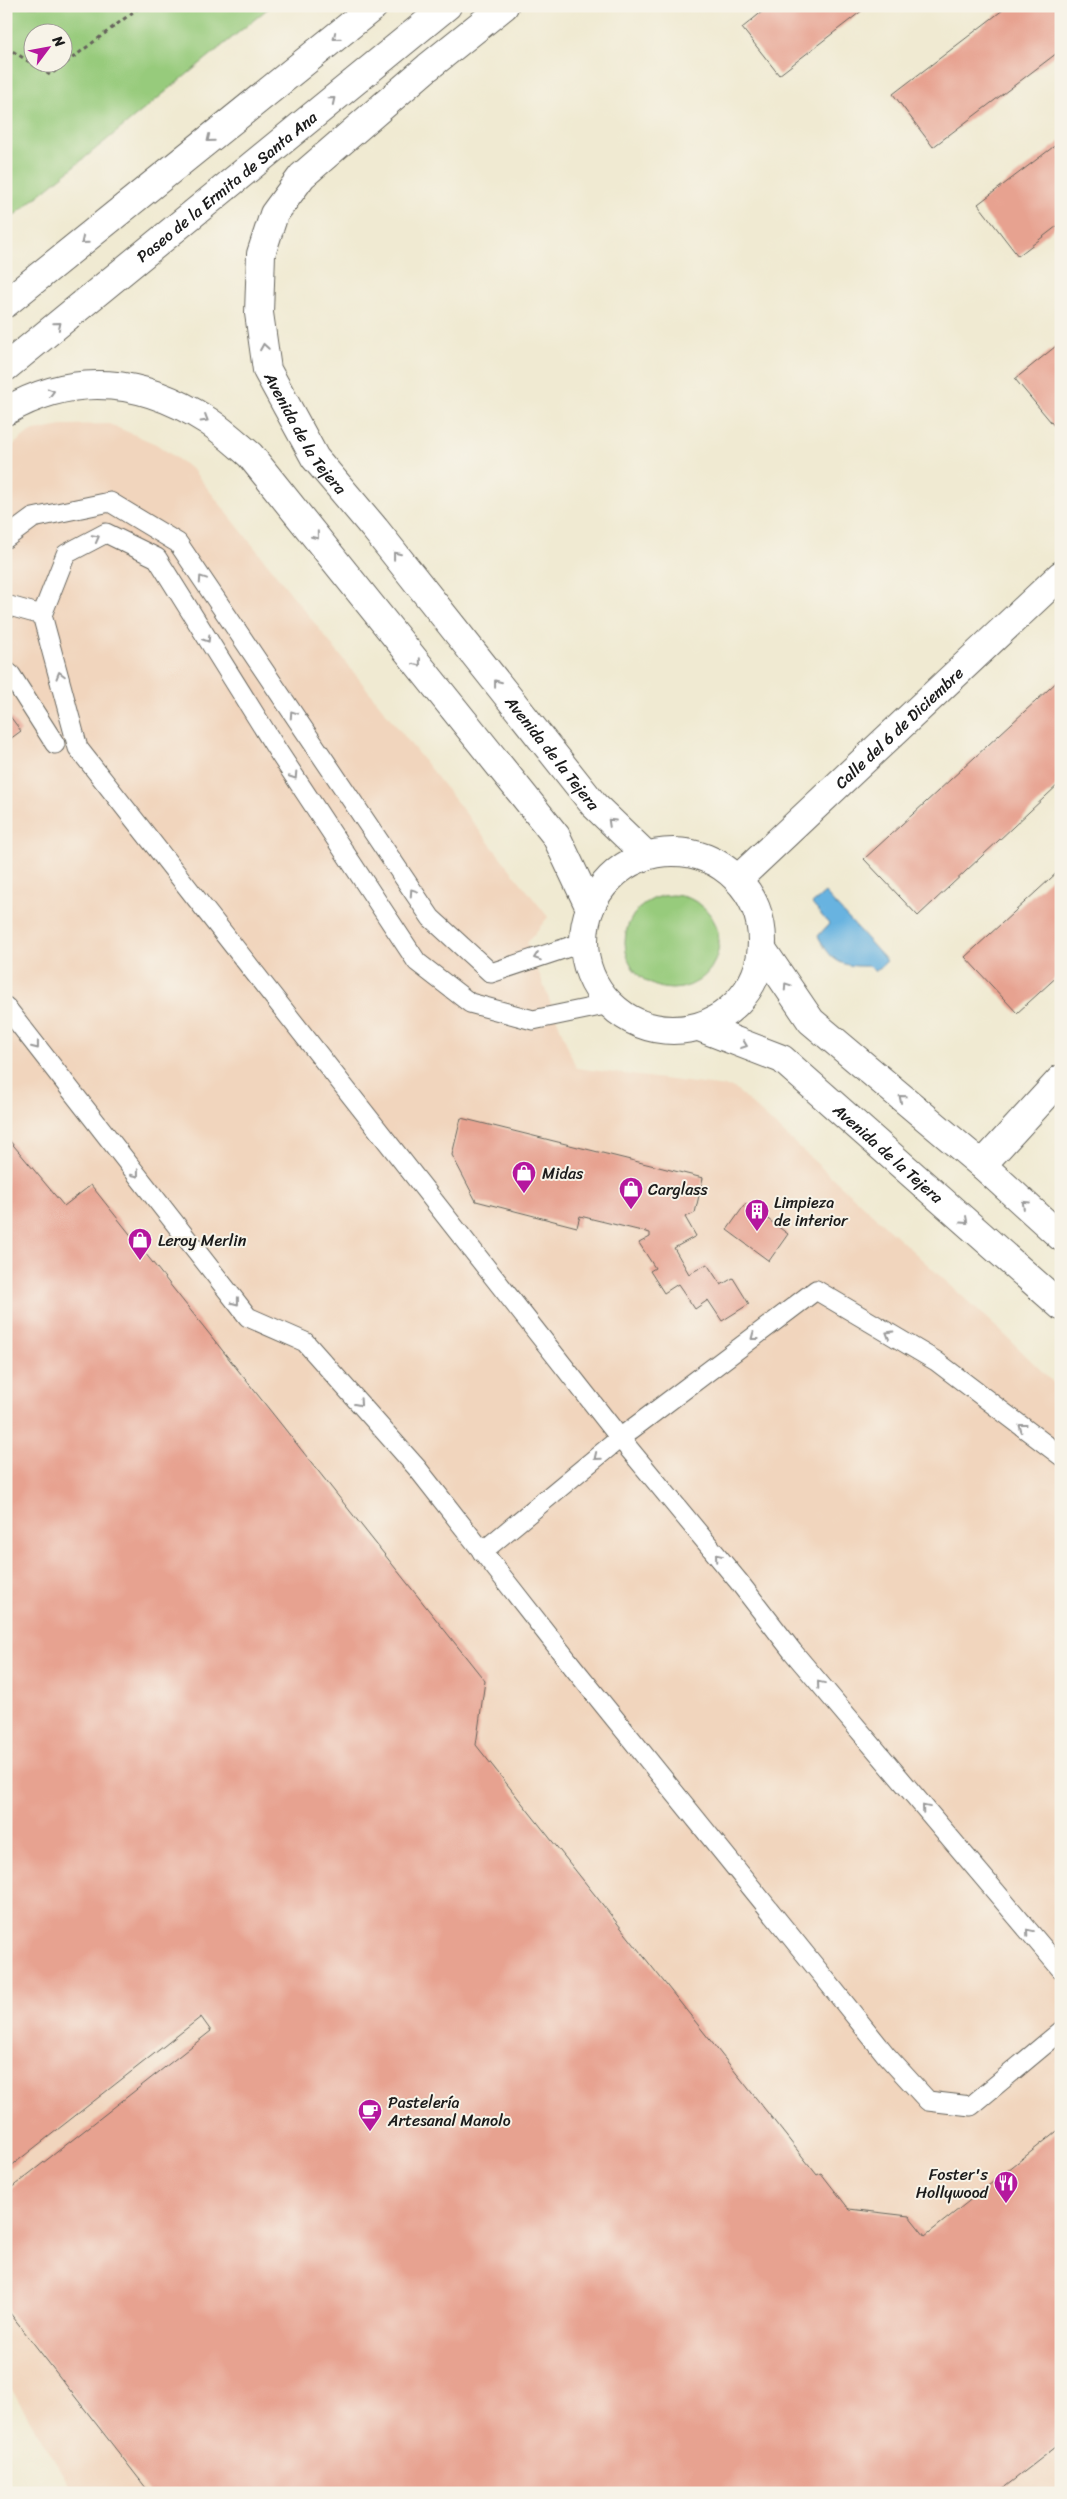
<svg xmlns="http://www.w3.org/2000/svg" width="1067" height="2499" font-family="Sriracha,sans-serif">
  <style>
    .built { fill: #f1d5bd }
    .green { fill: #97cb7c; stroke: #5a744c; fill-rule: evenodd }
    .water { fill: #67b3e0; stroke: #42687e }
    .building { fill: #e7a290 }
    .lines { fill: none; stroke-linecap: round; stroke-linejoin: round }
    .lane-casing { stroke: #66645c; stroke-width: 21 }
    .street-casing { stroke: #66645c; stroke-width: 30 }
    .secondary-casing { stroke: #66645c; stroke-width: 30 }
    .path { stroke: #66645c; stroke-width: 3; stroke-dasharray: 4 4; stroke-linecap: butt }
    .lane { stroke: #fff; stroke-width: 19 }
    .street { stroke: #fff; stroke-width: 28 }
    .secondary { stroke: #fff; stroke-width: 28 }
    .oneway { stroke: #999 }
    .labels { text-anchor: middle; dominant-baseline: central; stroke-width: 4; stroke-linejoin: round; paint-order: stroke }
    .street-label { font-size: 16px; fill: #1c1c1c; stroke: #f7f3e8 }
    .poi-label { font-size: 16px; fill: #1c1c1c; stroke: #f7f3e8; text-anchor: start }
  </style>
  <rect width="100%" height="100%" fill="#f7f3e8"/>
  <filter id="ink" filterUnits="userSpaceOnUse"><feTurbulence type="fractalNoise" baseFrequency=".02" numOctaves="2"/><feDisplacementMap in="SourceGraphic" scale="10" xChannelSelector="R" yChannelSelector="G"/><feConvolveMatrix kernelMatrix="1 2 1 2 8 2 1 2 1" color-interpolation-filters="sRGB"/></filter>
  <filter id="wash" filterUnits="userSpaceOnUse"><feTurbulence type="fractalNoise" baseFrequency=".0096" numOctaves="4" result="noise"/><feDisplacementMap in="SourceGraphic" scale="20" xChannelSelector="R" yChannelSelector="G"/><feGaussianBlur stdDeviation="1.12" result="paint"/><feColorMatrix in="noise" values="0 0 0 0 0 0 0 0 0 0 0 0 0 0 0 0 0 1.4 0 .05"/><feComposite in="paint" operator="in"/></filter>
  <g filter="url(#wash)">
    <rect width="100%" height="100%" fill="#f0ead2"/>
    <path class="built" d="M109 424 156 444 193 470 548 917 527 943 576 1068 734 1088 1007 1337 1061 1390V2493H74L6 2380V451L29 432 68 425Z"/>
    <g class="green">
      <path d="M6 6H271L6 222ZM32 32H62V62H32Z"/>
      <circle cx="672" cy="942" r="47"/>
    </g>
    <path class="water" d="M825 893 887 961 875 972 870 966C840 967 832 962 818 936L829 924 812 904Z"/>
    <g id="blocks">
      <g class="building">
        <path d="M769 6H868L779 75 742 28Z"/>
        <path d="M1008 6H1061V50L933 147 893 94Z"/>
        <path d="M1061 141V223L1018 256 978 204Z"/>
        <path d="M1061 342V424L1056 428 1015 379Z"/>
        <path d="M1061 678V782L918 916 864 859Z"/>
        <path d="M6 711 21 731 6 742Z"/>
        <path d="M1061 869V973L1017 1013 965 957Z"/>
        <path d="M461 1118 703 1178 695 1213 685 1217 696 1236 674 1248 689 1274 707 1264 721 1285 733 1278 749 1304 722 1321 708 1300 695 1309 678 1284 664 1293 650 1271 655 1268 639 1243 650 1237V1233L580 1216 577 1227 476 1201 452 1155Z"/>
        <path d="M9 1140 64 1206 91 1185 485 1681 476 1745 817 2175 821 2173 849 2209 909 2216 925 2236 1061 2128V2443L997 2493H150L6 2308V2192L211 2031 201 2017 6 2170V1142Z"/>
        <path d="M746 1203 788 1234 769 1261 727 1230Z"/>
      </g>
    </g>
  </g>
  <g filter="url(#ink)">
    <use href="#blocks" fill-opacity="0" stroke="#66645c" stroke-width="1"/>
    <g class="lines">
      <defs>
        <g id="lane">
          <path d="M6 538 33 518 110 502 178 543 431 918 491 973 584 942"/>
          <path d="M6 605 42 615"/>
          <path d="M6 671 11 675 55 744"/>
          <path d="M610 1004 533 1020 470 1003 417 962 279 753 157 558 106 533 66 554 42 615 78 748 620 1438 739 1582 793 1652 1061 1969"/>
          <path d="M6 1007 248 1317 305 1342 417 1468 573 1667 826 1980 886 2055 928 2101 971 2106 1061 2031"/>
          <path d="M482 1552 620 1438 816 1290 936 1361 1061 1456"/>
        </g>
        <g id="street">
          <path id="s1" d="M504 6 428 67 302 176 274 214 261 254 259 313 267 370 315 458 375 529 594 805 646 855"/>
          <path d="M6 411C75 371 143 379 208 421 223 431 237 444 250 455L556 836 590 908"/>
          <circle cx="673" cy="941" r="89"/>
          <path id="s2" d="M738 879 1061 575"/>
          <path d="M762 949 811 1021 982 1165 1061 1237"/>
          <path id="s3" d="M699 1027 782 1059 1061 1306"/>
          <path d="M982 1165 1061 1079"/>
        </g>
        <g id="secondary">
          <path d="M6 303 374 6"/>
          <path id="s4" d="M6 367 447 6"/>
        </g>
      </defs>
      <use href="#lane" class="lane-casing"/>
      <use href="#street" class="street-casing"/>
      <use href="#secondary" class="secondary-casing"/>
      <path class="path" d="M6 47 50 75 141 6"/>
      <use href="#lane" class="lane"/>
      <use href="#street" class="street"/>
      <use href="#secondary" class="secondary"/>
    </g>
    <defs><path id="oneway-chevron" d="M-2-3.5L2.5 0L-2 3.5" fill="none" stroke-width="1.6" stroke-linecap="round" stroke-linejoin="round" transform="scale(1.25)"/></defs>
    <g class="oneway">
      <use href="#oneway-chevron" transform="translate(336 37) rotate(141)"/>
      <use href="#oneway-chevron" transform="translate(332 100) rotate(-39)"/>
      <use href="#oneway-chevron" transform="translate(210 139) rotate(141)"/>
      <use href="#oneway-chevron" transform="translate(84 241) rotate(141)"/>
      <use href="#oneway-chevron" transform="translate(58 325) rotate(-39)"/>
      <use href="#oneway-chevron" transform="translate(264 347) rotate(-99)"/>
      <use href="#oneway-chevron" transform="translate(51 392) rotate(-15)"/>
      <use href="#oneway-chevron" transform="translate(205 419) rotate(31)"/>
      <use href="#oneway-chevron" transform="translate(316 536) rotate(51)"/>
      <use href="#oneway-chevron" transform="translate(96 538) rotate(-28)"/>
      <use href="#oneway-chevron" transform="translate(396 555) rotate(-128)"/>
      <use href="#oneway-chevron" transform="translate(202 579) rotate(-124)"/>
      <use href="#oneway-chevron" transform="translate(207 639) rotate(58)"/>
      <use href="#oneway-chevron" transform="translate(418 663) rotate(51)"/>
      <use href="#oneway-chevron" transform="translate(60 675) rotate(-106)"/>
      <use href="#oneway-chevron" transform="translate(497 683) rotate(-128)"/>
      <use href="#oneway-chevron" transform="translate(293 714) rotate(-124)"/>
      <use href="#oneway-chevron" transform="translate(294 776) rotate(57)"/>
      <use href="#oneway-chevron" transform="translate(611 822) rotate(-136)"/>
      <use href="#oneway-chevron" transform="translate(413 892) rotate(-124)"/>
      <use href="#oneway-chevron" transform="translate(537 957) rotate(161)"/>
      <use href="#oneway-chevron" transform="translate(787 986) rotate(-124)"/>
      <use href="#oneway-chevron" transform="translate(744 1045) rotate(21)"/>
      <use href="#oneway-chevron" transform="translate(36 1046) rotate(52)"/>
      <use href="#oneway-chevron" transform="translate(902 1098) rotate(-140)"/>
      <use href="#oneway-chevron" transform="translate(136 1174) rotate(52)"/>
      <use href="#oneway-chevron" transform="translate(1025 1204) rotate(-137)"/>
      <use href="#oneway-chevron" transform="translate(965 1221) rotate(42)"/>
      <use href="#oneway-chevron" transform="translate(236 1302) rotate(52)"/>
      <use href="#oneway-chevron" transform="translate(889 1334) rotate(-149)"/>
      <use href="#oneway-chevron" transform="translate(754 1337) rotate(143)"/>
      <use href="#oneway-chevron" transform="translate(359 1403) rotate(48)"/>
      <use href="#oneway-chevron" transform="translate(1022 1427) rotate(-143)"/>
      <use href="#oneway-chevron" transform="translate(597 1457) rotate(141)"/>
      <use href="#oneway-chevron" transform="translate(718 1557) rotate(-130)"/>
      <use href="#oneway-chevron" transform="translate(820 1684) rotate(-130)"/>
      <use href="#oneway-chevron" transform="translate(925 1808) rotate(-130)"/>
      <use href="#oneway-chevron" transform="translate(1029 1932) rotate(-130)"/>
    </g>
  </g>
  <defs>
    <symbol id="shop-pin" viewBox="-11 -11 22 30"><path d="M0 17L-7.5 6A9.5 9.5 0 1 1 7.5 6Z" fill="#b5179e" stroke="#f7f3e8"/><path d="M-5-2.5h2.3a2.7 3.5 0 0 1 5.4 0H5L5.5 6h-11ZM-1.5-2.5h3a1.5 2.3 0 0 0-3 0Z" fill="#fff"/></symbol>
    <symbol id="building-pin" viewBox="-11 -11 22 30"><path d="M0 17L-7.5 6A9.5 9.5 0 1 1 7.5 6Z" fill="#b5179e" stroke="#f7f3e8"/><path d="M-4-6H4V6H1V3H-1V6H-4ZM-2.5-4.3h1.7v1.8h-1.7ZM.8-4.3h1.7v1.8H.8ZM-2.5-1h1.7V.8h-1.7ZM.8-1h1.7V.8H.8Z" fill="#fff"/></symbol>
    <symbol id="cafe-pin" viewBox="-11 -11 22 30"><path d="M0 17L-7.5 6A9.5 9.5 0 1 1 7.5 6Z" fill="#b5179e" stroke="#f7f3e8"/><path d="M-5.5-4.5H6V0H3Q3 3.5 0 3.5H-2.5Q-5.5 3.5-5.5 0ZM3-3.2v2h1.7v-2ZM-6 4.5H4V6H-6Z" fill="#fff"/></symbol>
    <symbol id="restaurant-pin" viewBox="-11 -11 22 30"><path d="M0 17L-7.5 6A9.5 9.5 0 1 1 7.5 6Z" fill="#b5179e" stroke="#f7f3e8"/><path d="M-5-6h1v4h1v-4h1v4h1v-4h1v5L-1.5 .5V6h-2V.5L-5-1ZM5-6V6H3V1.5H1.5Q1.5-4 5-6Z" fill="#fff"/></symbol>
  </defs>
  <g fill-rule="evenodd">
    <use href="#shop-pin" x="510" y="1159" width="28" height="38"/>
    <use href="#shop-pin" x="617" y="1175" width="28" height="38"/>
    <use href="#building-pin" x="743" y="1197" width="28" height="38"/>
    <use href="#shop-pin" x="126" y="1226" width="28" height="38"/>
    <use href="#cafe-pin" x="356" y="2097" width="28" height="38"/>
    <use href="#restaurant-pin" x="992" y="2169" width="28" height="38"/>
  </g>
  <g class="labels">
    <g class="street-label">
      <text stroke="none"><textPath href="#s4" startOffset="285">Paseo de la Ermita de Santa Ana</textPath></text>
      <text stroke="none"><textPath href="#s1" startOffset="544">Avenida de la Tejera</textPath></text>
      <text stroke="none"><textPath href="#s2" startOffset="221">Calle del 6 de Diciembre</textPath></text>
      <text stroke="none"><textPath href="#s1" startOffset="949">Avenida de la Tejera</textPath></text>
      <text stroke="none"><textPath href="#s3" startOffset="231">Avenida de la Tejera</textPath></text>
    </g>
    <g class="poi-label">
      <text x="542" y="1173">Midas</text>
      <text x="648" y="1189">Carglass</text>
      <text x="774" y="1202">Limpieza<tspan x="774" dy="18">de interior</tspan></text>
      <text x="158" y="1240">Leroy Merlin</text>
      <text x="388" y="2102">Pastelería<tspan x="388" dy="18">Artesanal Manolo</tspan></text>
      <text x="988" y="2174" text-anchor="end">Foster's<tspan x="988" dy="18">Hollywood</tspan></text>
    </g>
  </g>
  <rect width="1067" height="2499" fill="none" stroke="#f7f3e8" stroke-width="25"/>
  <g transform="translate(48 48) rotate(58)"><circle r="24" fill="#f7f3e8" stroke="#9f9d96"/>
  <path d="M0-4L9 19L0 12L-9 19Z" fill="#b5179e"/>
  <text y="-8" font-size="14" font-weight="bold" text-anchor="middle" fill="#1c1c1c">N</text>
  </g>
</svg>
